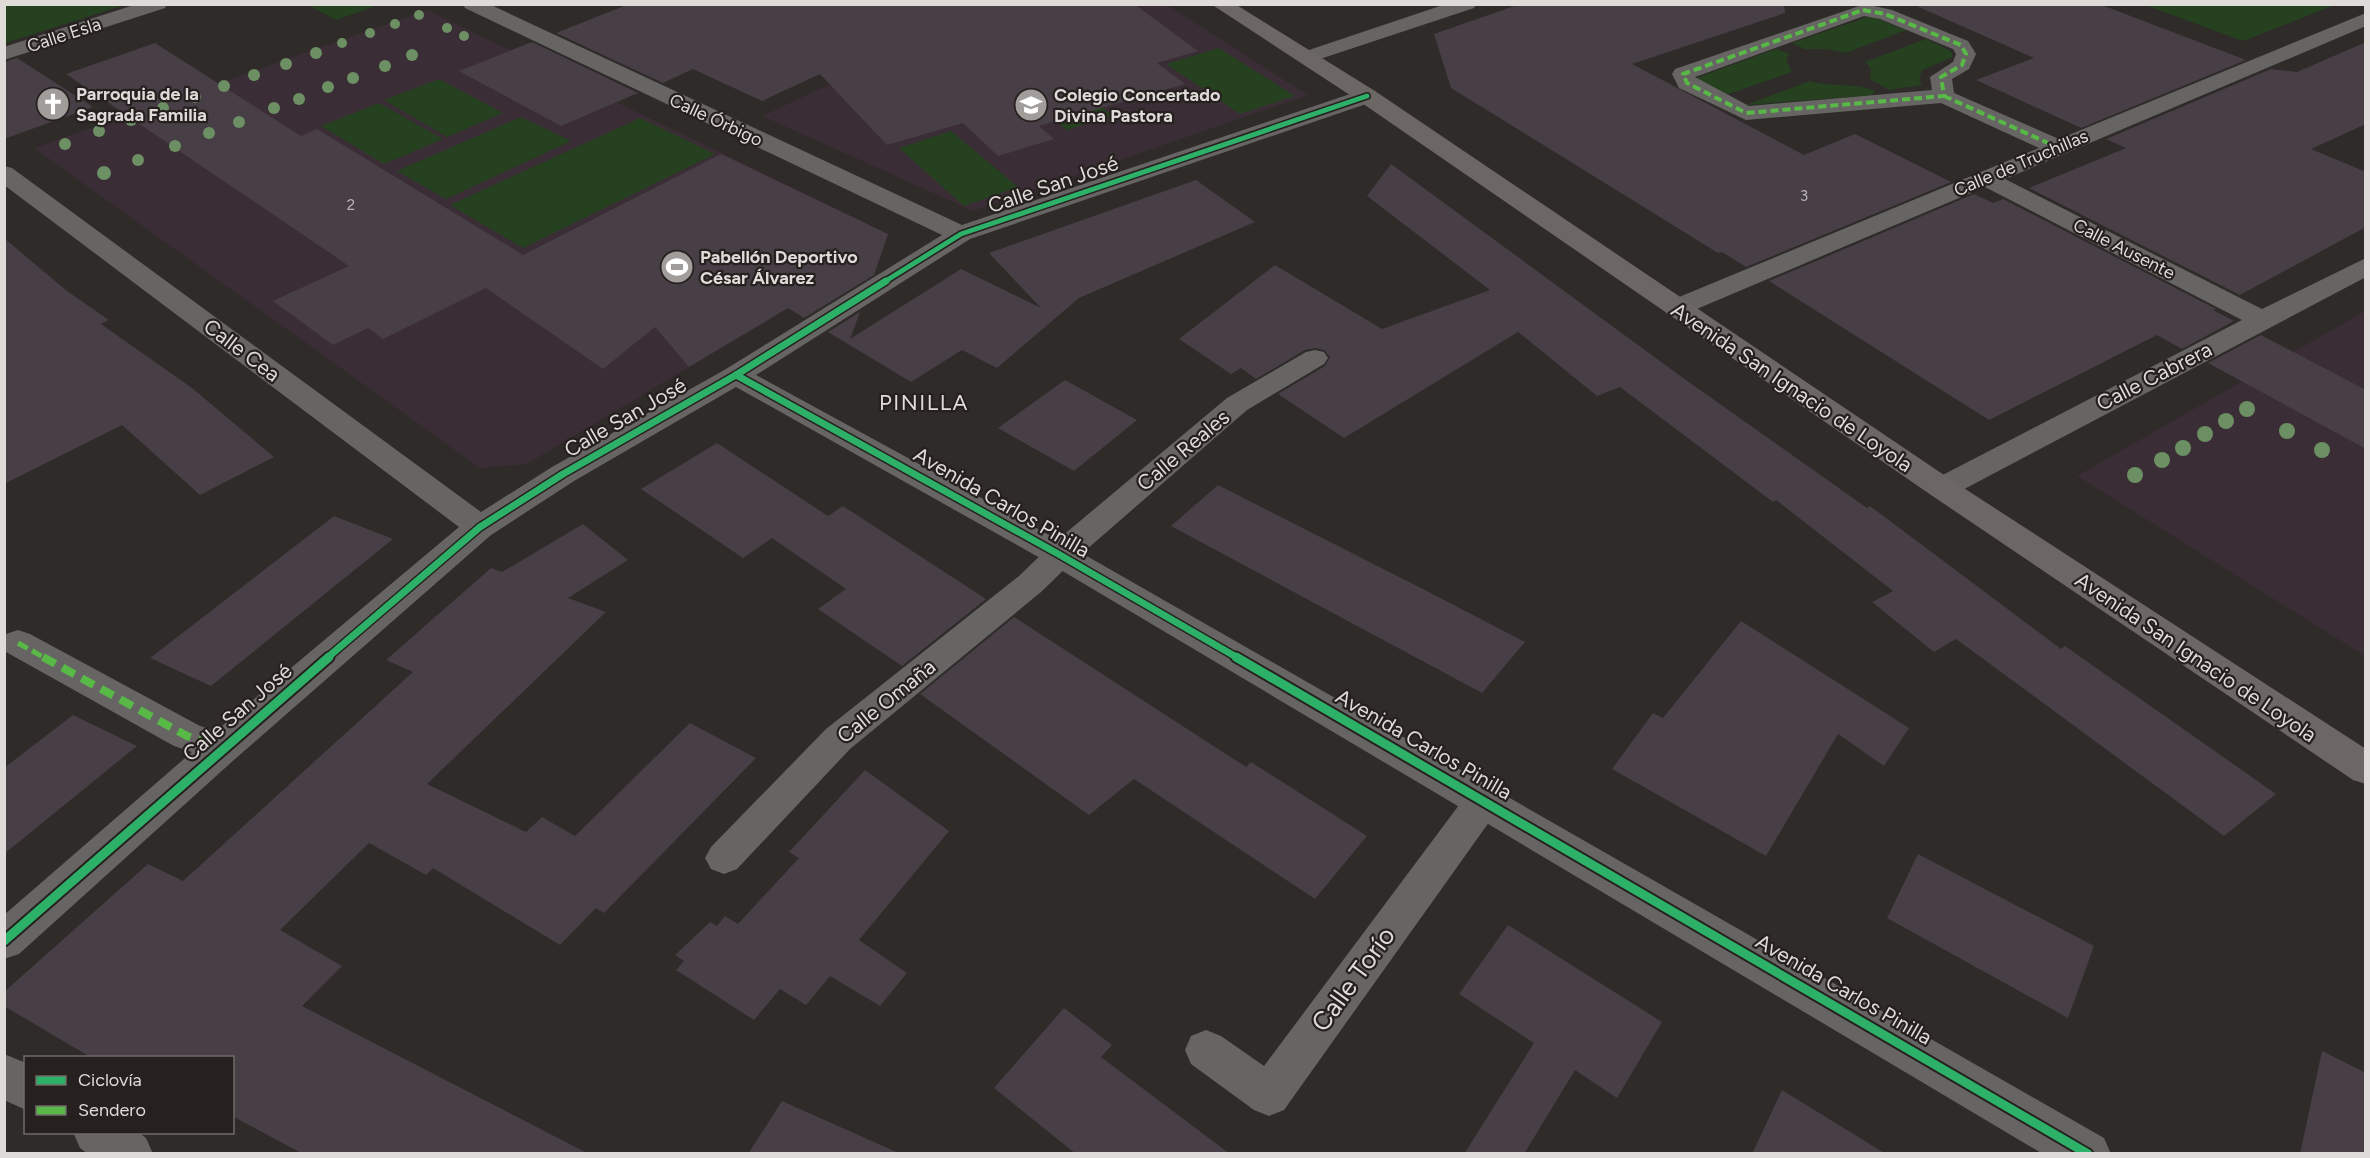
<svg xmlns="http://www.w3.org/2000/svg" width="2370" height="1158" font-family="Figtree,sans-serif">
  <style>
    .education { fill: #3b2d35 }
    .green { fill: #254120 }
    .building { fill: #483e46 }
    .lines { fill: none; stroke-linecap: round; stroke-linejoin: round }
    .lane { fill: #676564; fill-rule: evenodd }
    .street { fill: #676564; fill-rule: evenodd }
    .secondary { fill: #6c6664; fill-rule: evenodd }
    .quiet-far2 { stroke: #58b947; stroke-width: 4; stroke-dasharray: 8 4; stroke-linecap: butt }
    .quiet-far1 { stroke: #58b947; stroke-width: 5; stroke-dasharray: 11 5; stroke-linecap: butt }
    .quiet { stroke: #58b947; stroke-width: 8; stroke-dasharray: 14 8; stroke-linecap: butt }
    .cycleway-far2-casing { stroke: #26201e; stroke-width: 8 }
    .cycleway-far1-casing { stroke: #26201e; stroke-width: 10 }
    .cycleway-casing { stroke: #26201e; stroke-width: 13 }
    .cycleway-far2 { stroke: #2db169; stroke-width: 5 }
    .cycleway-far1 { stroke: #2db169; stroke-width: 7 }
    .cycleway { stroke: #2db169; stroke-width: 9 }
    .tree { fill: #6c8f64 }
    .labels { text-anchor: middle; dominant-baseline: central; stroke-width: 4.5; stroke-linejoin: round; paint-order: stroke }
    .far-number-label { font-size: 15px; fill: #b9b4b4 }
    .far-street-label { font-size: 18px; fill: #dfdbd9; stroke: #26201e }
    .far-poi-label { font-size: 18px; font-weight: bold; fill: #dfdbd9; stroke: #26201e; text-anchor: start }
    .street-label { font-size: 21px; fill: #dfdbd9; stroke: #26201e }
    .neighbourhood-label { font-size: 22px; letter-spacing: 1.5px; fill: #dfdbd9; stroke: #26201e }
    .near-street-label { font-size: 26px; fill: #dfdbd9; stroke: #26201e }
  </style>
  <rect width="100%" height="100%" fill="#2e2b29"/>
  <g class="education">
    <path d="M1009 4 1167 5 1308 95 973 211 762 116 987 11Z"/>
    <path d="M427 10 888 234 882 252 527 464 480 468 34 148Z"/>
    <path d="M2365 311V656L2077 476Z"/>
  </g>
  <g class="green">
    <path d="M5 4H125V5L5 43Z"/>
    <path d="M308 5H379L336 20Z"/>
    <path d="M2145 5V4L2335 5 2243 41Z"/>
    <path d="M1870 16 1906 30 1846 53 1826 49H1805L1792 43Z"/>
    <path d="M1926 39 1951 51 1953 57 1922 70 1919 80 1922 85 1889 90 1870 79 1871 68 1865 62Z"/>
    <path d="M1219 48 1295 96 1240 114 1166 64Z"/>
    <path d="M1776 49 1790 54 1786 59 1792 72 1723 96 1700 84 1696 78Z"/>
    <path d="M439 79 503 113 447 137 384 100Z"/>
    <path d="M1810 81C1832 88 1854 82 1875 91L1872 95 1746 105Z"/>
    <path d="M1086 95 1113 116 1067 130 1041 109Z"/>
    <path d="M379 103 443 139 384 164 321 126Z"/>
    <path d="M521 117 571 141 446 199 397 171Z"/>
    <path d="M640 118 715 154 523 248 450 205Z"/>
    <path d="M951 131 1018 187 964 206 899 148Z"/>
  </g>
  <g class="building">
    <path d="M629 4H1134L1198 51 1157 63 1185 84 1039 126 1054 139 998 156 963 123 887 145 820 74 762 101 693 69 663 83 556 33Z"/>
    <path d="M1520 4H1784L1785 13 1632 64 1804 155 1855 134 1951 182 1746 267 1722 252 1718 253 1451 88 1434 34Z"/>
    <path d="M1912 4H2099L2246 60 2081 128 1976 80 2034 58Z"/>
    <path d="M532 42 638 93 561 126 459 71Z"/>
    <path d="M2366 42V124L2311 149 2366 172V227L2240 295 2029 188 2126 148 2106 139 2271 69 2297 72Z"/>
    <path d="M155 43 301 136 317 129 523 255 721 154 888 234 874 275 804 318 788 308 689 367 655 327 603 369 486 288 383 339 368 328 333 345 273 301 349 266 66 74Z"/>
    <path d="M17 58 93 107 4 139V62Z"/>
    <path d="M1391 164 1679 375 1867 508 1870 506 2061 649 2065 646 2276 794 2224 836 1956 639 1934 652 1872 602 1893 591 1776 500 1773 502 1620 387 1597 396 1518 332 1344 438 1278 394 1325 366 1330 357 1324 350 1315 348 1305 350 1256 379 1241 368 1231 374 1179 339 1275 265 1382 329 1490 290 1367 196Z"/>
    <path d="M1196 180 1255 222 1079 298 997 368 962 350 911 382 828 332 860 312 850 339 961 269 1041 308 989 253Z"/>
    <path d="M1974 194 1993 203 2003 199 2216 309 2213 310 2234 321 2182 349 2157 335 1989 420 1769 281Z"/>
    <path d="M4 238 67 291 109 320 101 324 192 388 274 457 200 495 122 425 4 484Z"/>
    <path d="M2261 335 2366 390V449L2208 363Z"/>
    <path d="M1065 380 1137 420 1074 471 998 428Z"/>
    <path d="M717 443 828 516 843 506 986 599 902 666 818 609 846 589 772 538 743 558 641 489Z"/>
    <path d="M1218 485 1419 587 1525 642 1482 693 1171 526Z"/>
    <path d="M334 516 393 539 211 686 150 658Z"/>
    <path d="M583 524 628 560 568 598 606 612 427 784 526 832 542 817 575 836 690 723 756 758 604 913 596 908 560 945 433 868 426 875 369 843 280 930 342 966 302 1006 589 1154H303L232 1116V1058H92L4 1006V992L148 864 183 881 413 672 386 660 491 568 502 572Z"/>
    <path d="M1014 617 1246 767 1251 762 1367 836 1315 899 1134 779 1089 815 920 694Z"/>
    <path d="M1741 621 1909 728 1884 766 1838 734 1766 856 1612 769 1653 713 1663 718Z"/>
    <path d="M73 715 137 746 4 854V768Z"/>
    <path d="M865 770 949 831 859 940 907 973 880 1006 830 976 806 1005 780 989 754 1020 676 970 684 961 675 955 710 922 717 926 725 916 738 924 799 858 789 852Z"/>
    <path d="M1918 854 2094 946 2068 1018 1887 918Z"/>
    <path d="M1508 925 1662 1022 1617 1098 1575 1070 1524 1154H1464L1534 1043 1459 994Z"/>
    <path d="M1064 1008 1112 1045 1101 1057 1230 1154H1076L994 1088Z"/>
    <path d="M2322 1051 2366 1073V1154H2300Z"/>
    <path d="M1782 1090 1886 1154H1752Z"/>
    <path d="M782 1101 901 1154H748Z"/>
  </g>
  <g class="lines">
    <g class="lane">
      <path d="M1315 350 1324 352 1328 358 1324 364 1247 410 1071 563 1041 592 850 749 737 869 724 874 711 869 705 858 711 847 826 729 1019 576 1049 547 1227 398 1306 352Z"/>
      <path d="M1484 785 1497 789 1502 800 1497 811 1284 1110 1269 1116 1254 1110 1191 1064 1185 1050 1191 1036 1206 1030 1221 1036 1264 1066 1471 789Z"/>
    </g>
    <g class="street">
      <path d="M137 4H167L165 8 4 60V47Z"/>
      <path d="M463 4H489L962 225 1359 91H1375L1378 96 1375 101 970 239 756 375 1071 547 2104 1138 2111 1154H2043L1049 563 736 387 574 481 491 535 235 759 19 954 4 959V915L192 752 174 746 6 652V634L18 630 30 634 200 726 216 731 459 527 4 185V166L12 168 481 512 552 467 726 369 942 235 465 8Z"/>
      <path d="M1446 4H1476L1474 8 1314 61H1300L1297 57 1300 53Z"/>
      <path d="M1865 4 1892 10 1968 41 1976 54 1969 69 1952 79 1954 93 2059 139 2366 13V26L2005 179 2262 309 2366 258V277L1953 495 1942 498 1931 495 1927 488 1931 481 2242 320 1985 187 1685 314 1676 316 1667 314 1663 308 1667 302 2039 148 1941 103 1746 120 1679 88 1672 74 1675 69ZM1864 16 1880 19 1953 49 1956 54 1953 62 1930 77 1932 90 1749 106 1695 77Z"/>
      <path d="M4 1054 26 1063V1110L4 1100Z"/>
      <path d="M73 1132H138L146 1138 153 1154H88L80 1148Z"/>
    </g>
    <path class="secondary" d="M1211 4H1235L1375 91 1953 481 2366 749V784L2353 780 1931 495 1359 101Z"/>
    <g class="quiet-far2">
      <path d="M1863 10 1885 14 1961 45 1966 54 1962 65 1941 77 1944 96 1746 113 1687 83 1683 74Z"/>
      <path d="M1944 96 2059 148"/>
    </g>
    <path class="quiet-far1" d="M18 643 45 658"/>
    <path class="quiet" d="M43 657 187 736 222 748"/>
    <defs>
      <path id="cycleway-far2" d="M884 282 961 234 1367 96"/>
      <g id="cycleway-far1">
        <path d="M736 375 1060 555 1238 658"/>
        <path d="M327 658 480 527 563 474 736 375 886 281"/>
      </g>
      <g id="cycleway">
        <path d="M1236 657 2088 1154"/>
        <path d="M4 941 329 657"/>
      </g>
    </defs>
    <use href="#cycleway-far2" class="cycleway-far2-casing"/>
    <use href="#cycleway-far1" class="cycleway-far1-casing"/>
    <use href="#cycleway" class="cycleway-casing"/>
    <use href="#cycleway-far2" class="cycleway-far2"/>
    <use href="#cycleway-far1" class="cycleway-far1"/>
    <use href="#cycleway" class="cycleway"/>
  </g>
  <g class="tree">
    <circle cx="419" cy="15" r="5"/>
    <circle cx="395" cy="24" r="5"/>
    <circle cx="447" cy="28" r="5"/>
    <circle cx="370" cy="33" r="5"/>
    <circle cx="464" cy="36" r="5"/>
    <circle cx="342" cy="43" r="5"/>
    <circle cx="316" cy="53" r="6"/>
    <circle cx="412" cy="55" r="6"/>
    <circle cx="286" cy="64" r="6"/>
    <circle cx="385" cy="66" r="6"/>
    <circle cx="254" cy="75" r="6"/>
    <circle cx="353" cy="78" r="6"/>
    <circle cx="224" cy="86" r="6"/>
    <circle cx="328" cy="87" r="6"/>
    <circle cx="195" cy="97" r="6"/>
    <circle cx="299" cy="99" r="6"/>
    <circle cx="163" cy="108" r="6"/>
    <circle cx="274" cy="108" r="6"/>
    <circle cx="131" cy="120" r="6"/>
    <circle cx="239" cy="122" r="6"/>
    <circle cx="99" cy="131" r="6"/>
    <circle cx="209" cy="133" r="6"/>
    <circle cx="65" cy="144" r="6"/>
    <circle cx="175" cy="146" r="6"/>
    <circle cx="138" cy="160" r="6"/>
    <circle cx="104" cy="173" r="7"/>
    <circle cx="2247" cy="409" r="8"/>
    <circle cx="2226" cy="421" r="8"/>
    <circle cx="2287" cy="431" r="8"/>
    <circle cx="2205" cy="434" r="8"/>
    <circle cx="2183" cy="448" r="8"/>
    <circle cx="2322" cy="450" r="8"/>
    <circle cx="2162" cy="460" r="8"/>
    <circle cx="2135" cy="475" r="8"/>
  </g>
  <defs>
    <symbol id="church-disc" viewBox="-11 -11 22 22"><circle r="9.5" fill="#a19d9b" stroke="#26201e"/><path d="M-1.2-6h2.4v3.5h3.3v2.4h-3.3V6h-2.4V-.1h-3.3v-2.4h3.3Z" fill="#fff"/></symbol>
    <symbol id="school-disc" viewBox="-11 -11 22 22"><circle r="9.5" fill="#a19d9b" stroke="#26201e"/><path d="M0-5L7-2L0 1L-7-2ZM-4 1L0 2.5L4 1V4Q0 6-4 4Z" fill="#fff"/></symbol>
    <symbol id="stadium-disc" viewBox="-11 -11 22 22"><circle r="9.5" fill="#a19d9b" stroke="#26201e"/><path d="M0-5a6.5 5 0 1 0 0 10a6.5 5 0 1 0 0-10ZM-3.5-1.8h7v3.6h-7Z" fill="#fff"/></symbol>
  </defs>
  <g fill-rule="evenodd">
    <use href="#church-disc" x="34" y="85" width="38" height="38"/>
    <use href="#school-disc" x="1012" y="86" width="38" height="38"/>
    <use href="#stadium-disc" x="658" y="248" width="38" height="38"/>
  </g>
  <g class="labels">
    <g class="far-number-label">
      <text x="1804" y="196">3</text>
      <text x="351" y="205">2</text>
    </g>
    <g class="far-street-label">
      <text transform="translate(64 35) rotate(-18)">Calle Esla</text>
      <text transform="translate(716 120) rotate(25)">Calle Órbigo</text>
      <text transform="translate(2021 163) rotate(-23)">Calle de Truchillas</text>
      <text transform="translate(2124 249) rotate(27)">Calle Ausente</text>
    </g>
    <g class="far-poi-label">
      <text x="76" y="94">Parroquia de la<tspan x="76" dy="21">Sagrada Familia</tspan></text>
      <text x="1054" y="95">Colegio Concertado<tspan x="1054" dy="21">Divina Pastora</tspan></text>
      <text x="700" y="257">Pabellón Deportivo<tspan x="700" dy="21">César Álvarez</tspan></text>
    </g>
    <g class="street-label">
      <text transform="translate(1053 184) rotate(-19)">Calle San José</text>
      <text transform="translate(242 350) rotate(37)">Calle Cea</text>
      <text transform="translate(2154 376) rotate(-27)">Calle Cabrera</text>
      <text transform="translate(1792 387) rotate(34)">Avenida San Ignacio de Loyola</text>
      <text transform="translate(625 417) rotate(-30)">Calle San José</text>
      <text transform="translate(1183 450) rotate(-40)">Calle Reales</text>
      <text transform="translate(1002 502) rotate(30)">Avenida Carlos Pinilla</text>
      <text transform="translate(2196 657) rotate(34)">Avenida San Ignacio de Loyola</text>
      <text transform="translate(886 701) rotate(-39)">Calle Omaña</text>
      <text transform="translate(237 712) rotate(-41)">Calle San José</text>
      <text transform="translate(1424 744) rotate(30)">Avenida Carlos Pinilla</text>
      <text transform="translate(1844 989) rotate(30)">Avenida Carlos Pinilla</text>
    </g>
    <g class="neighbourhood-label">
      <text x="924" y="402">PINILLA</text>
    </g>
    <g class="near-street-label">
      <text transform="translate(1353 979) rotate(-54)">Calle Torío</text>
    </g>
  </g>
  <rect width="2370" height="1158" fill="none" stroke="#dfdbd9" stroke-width="12"/>
  <rect x="24" y="1056" width="210" height="78" fill="#26201e" stroke="#706b69" stroke-width="1.5"/>
  <rect x="36" y="1076" width="30" height="9" fill="#2db169" stroke="#706b69" stroke-width="1.5"/>
  <text x="78" y="1086" font-size="18" fill="#dfdbd9">Ciclovía</text>
  <rect x="36" y="1106" width="30" height="9" fill="#58b947" stroke="#706b69" stroke-width="1.5"/>
  <text x="78" y="1116" font-size="18" fill="#dfdbd9">Sendero</text>
</svg>
